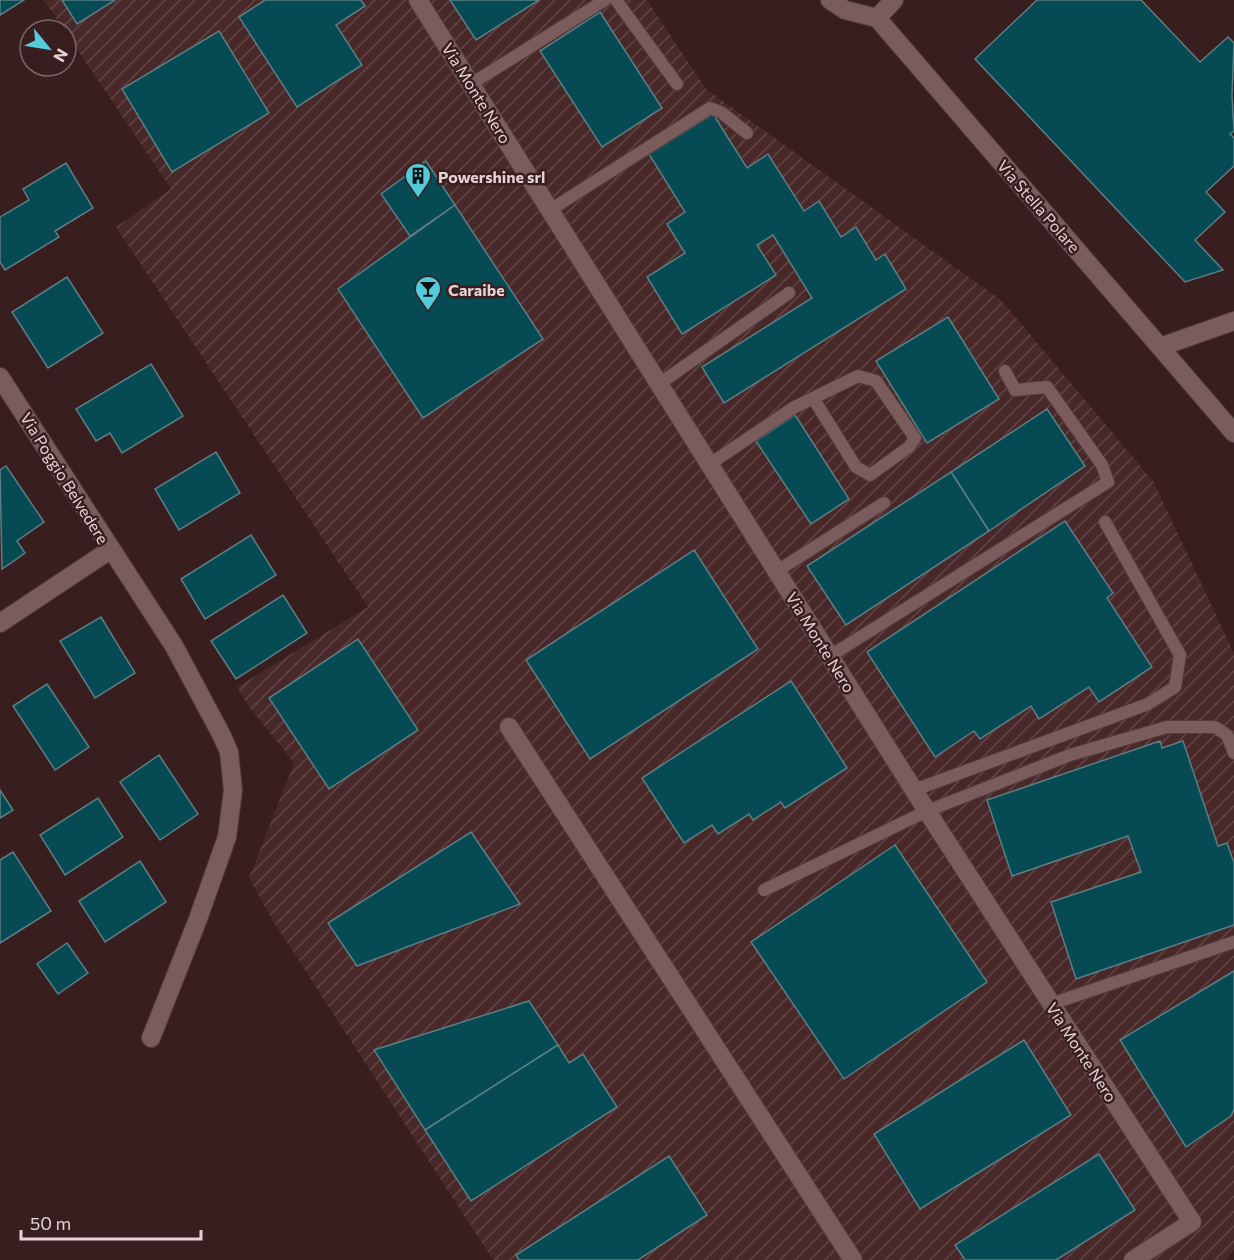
<svg xmlns="http://www.w3.org/2000/svg" width="1234" height="1260" font-family="Commissioner,sans-serif">
  <style>
    .industrial { fill: url(#industrial-furrows) }
    .building { fill: #064b53; stroke: #5c7e84; stroke-width: 1.5 }
    .lines { fill: none; stroke-linecap: round; stroke-linejoin: round }
    .lane-casing { stroke: #523c3e; stroke-width: 14 }
    .street-casing { stroke: #523c3e; stroke-width: 20 }
    .lane { stroke: #7b5c5d; stroke-width: 12 }
    .street { stroke: #7b5c5d; stroke-width: 18 }
    .labels { text-anchor: middle; dominant-baseline: central; stroke-width: 5; stroke-linejoin: round; paint-order: stroke }
    .street-label { font-size: 16px; fill: #e5d3d3; stroke: #381e1f }
    .poi-label { font-size: 16px; font-weight: bold; fill: #e5d3d3; stroke: #381e1f; text-anchor: start }
  </style>
  <defs>
    <pattern id="industrial-furrows" width="10" height="10" patternUnits="userSpaceOnUse" patternTransform="scale(1.5)"><rect width="10" height="10" fill="#482829"/><path d="M-1 1l2-2M0 10L10 0M9 11l2-2" fill="none" stroke="#624647"/></pattern>
  </defs>
  <rect width="100%" height="100%" fill="#381e1f"/>
  <path class="industrial" d="M44 0H647L706 89 1001 300 1153 481 1234 653V1250L1226 1260H493L273 921 249 878 294 763 247 704 237 687 368 607 116 227 171 189Z"/>
  <g class="building">
    <path d="M0 0H24L0 15Z"/>
    <path d="M62 0H115L77 24Z"/>
    <path d="M265 0H361L365 6 336 25 362 65 297 107 239 17Z"/>
    <path d="M450 0H539L476 40Z"/>
    <path d="M1037 0H1141L1200 62 1228 37 1234 43 1232 96 1234 131 1230 134 1234 138V166L1206 192 1225 212 1195 240 1223 270 1185 282 975 59Z"/>
    <path d="M600 12 662 108 602 147 540 51Z"/>
    <path d="M219 31 269 113 172 172 122 89Z"/>
    <path d="M713 114 747 168 768 154 804 211 819 201 841 237 856 227 876 260 885 254 906 289 724 403 702 367 812 298 773 235 757 245 776 275 682 334 647 277 685 253 667 224 685 212 649 154Z"/>
    <path d="M426 161 455 205 410 236 381 194Z"/>
    <path d="M66 163 93 208 55 231 59 237 5 270 0 262V217L29 200 23 189Z"/>
    <path d="M455 205 543 339 423 418 338 289Z"/>
    <path d="M67 277 103 333 48 368 12 312Z"/>
    <path d="M948 317 999 399 927 443 876 361Z"/>
    <path d="M151 364 183 416 122 453 110 433 96 441 76 409Z"/>
    <path d="M1047 409 1085 466 989 531 951 472Z"/>
    <path d="M795 415 849 499 811 524 756 441Z"/>
    <path d="M216 452 240 493 179 530 155 489Z"/>
    <path d="M6 466 44 522 17 541 25 553 2 569 0 470Z"/>
    <path d="M951 472 989 531 846 625 807 566Z"/>
    <path d="M1065 521 1113 593 1107 598 1152 667 1099 702 1089 687 1039 719 1031 706 980 739 974 731 935 757 867 652Z"/>
    <path d="M251 535 276 575 205 619 181 579Z"/>
    <path d="M694 550 758 649 590 759 526 660Z"/>
    <path d="M283 595 307 633 236 679 211 641Z"/>
    <path d="M101 617 135 673 95 698 60 641Z"/>
    <path d="M358 639 418 730 329 789 269 698Z"/>
    <path d="M791 681 847 768 785 808 781 802 753 820 749 814 718 834 712 825 684 843 642 778Z"/>
    <path d="M47 684 89 747 55 770 13 706Z"/>
    <path d="M1160 741 1162 748 1183 741 1218 846 1227 843 1234 863V925L1076 979 1051 902 1141 872 1128 836 1012 876 987 800Z"/>
    <path d="M159 755 198 814 160 840 120 782Z"/>
    <path d="M0 790 13 810 0 818Z"/>
    <path d="M98 798 123 837 65 875 40 835Z"/>
    <path d="M471 832 520 904 357 966 328 923Z"/>
    <path d="M895 845 987 982 844 1079 751 942Z"/>
    <path d="M13 852 51 911 0 943V860Z"/>
    <path d="M140 861 166 902 105 942 79 901Z"/>
    <path d="M67 943 88 973 58 994 37 964Z"/>
    <path d="M1234 971V1109L1231 1116 1186 1147 1120 1040Z"/>
    <path d="M529 1001 558 1045 425 1130 374 1050Z"/>
    <path d="M1024 1040 1071 1115 920 1209 874 1134Z"/>
    <path d="M558 1045 569 1063 583 1054 617 1107 471 1201 425 1130Z"/>
    <path d="M1099 1154 1135 1210 1056 1260H965L955 1245Z"/>
    <path d="M669 1156 707 1215 638 1260H519L516 1255Z"/>
  </g>
  <g class="lines">
    <defs>
      <g id="lane">
        <path d="M616 0 677 84"/>
        <path d="M471 84 605 0"/>
        <path d="M550 210 710 108 722 113 747 133"/>
        <path d="M659 384 789 293"/>
        <path d="M710 464 793 408 858 376 876 381 915 438 909 447 870 475 856 467 813 398"/>
        <path d="M777 571 884 503"/>
        <path d="M830 656 1108 482 1102 465 1047 387 1015 390 1005 371"/>
        <path d="M914 790 1148 704 1175 687 1180 655 1105 522"/>
        <path d="M764 890 927 811 1070 755 1167 727H1215L1227 735 1234 753"/>
        <path d="M1051 1004 1234 942"/>
      </g>
      <g id="street">
        <path d="M418 0 927 811 1192 1222 1133 1260"/>
        <path d="M830 0 845 10 877 18 1234 433"/>
        <path d="M877 18 894 0"/>
        <path d="M1160 347 1234 321"/>
        <path d="M0 377 174 646 222 736 229 752 233 790 227 837 198 919 151 1038"/>
        <path d="M0 623 110 550"/>
        <path d="M509 727 853 1260"/>
      </g>
    </defs>
    <use href="#lane" class="lane-casing"/>
    <use href="#street" class="street-casing"/>
    <use href="#lane" class="lane"/>
    <use href="#street" class="street"/>
  </g>
  <defs>
    <symbol id="building-pin" viewBox="-11 -11 22 30"><path d="M0 17L-7.5 6A9.5 9.5 0 1 1 7.5 6Z" fill="#53cbdb" stroke="#381e1f"/><path d="M-4-6H4V6H1V3H-1V6H-4ZM-2.5-4.3h1.7v1.8h-1.7ZM.8-4.3h1.7v1.8H.8ZM-2.5-1h1.7V.8h-1.7ZM.8-1h1.7V.8H.8Z" fill="#111"/></symbol>
    <symbol id="bar-pin" viewBox="-11 -11 22 30"><path d="M0 17L-7.5 6A9.5 9.5 0 1 1 7.5 6Z" fill="#53cbdb" stroke="#381e1f"/><path d="M-6-5H6L.8 .8V4.5H3.5V6h-7V4.5H-.8V.8Z" fill="#111"/></symbol>
  </defs>
  <g fill-rule="evenodd">
    <use href="#building-pin" x="403" y="161" width="30" height="40"/>
    <use href="#bar-pin" x="413" y="274" width="30" height="40"/>
  </g>
  <g class="labels">
    <g class="street-label">
      <text transform="translate(477 93) rotate(58)">Via Monte Nero</text>
      <text transform="translate(1039 206) rotate(49)">Via Stella Polare</text>
      <text transform="translate(65 478) rotate(58)">Via Poggio Belvedere</text>
      <text transform="translate(821 642) rotate(58)">Via Monte Nero</text>
      <text transform="translate(1082 1052) rotate(57)">Via Monte Nero</text>
    </g>
    <g class="poi-label">
      <text x="438" y="176">Powershine srl</text>
      <text x="448" y="289">Caraibe</text>
    </g>
  </g>
  <g transform="translate(48 48) rotate(120)"><circle r="28" fill="#381e1f" stroke="#7d6667" stroke-width="1.5"/>
  <path d="M0-4.5L10 22L0 15L-10 22Z" fill="#53cbdb"/>
  <text y="-9" font-size="16" font-weight="bold" text-anchor="middle" fill="#e5d3d3">N</text>
  </g>
  <path d="M21 1230v9h180v-9" fill="none" stroke="#e5d3d3" stroke-width="3"/>
  <text x="30" y="1230" font-size="18" fill="#e5d3d3" stroke="#381e1f" stroke-width="4.5" paint-order="stroke">50 m</text>
</svg>
